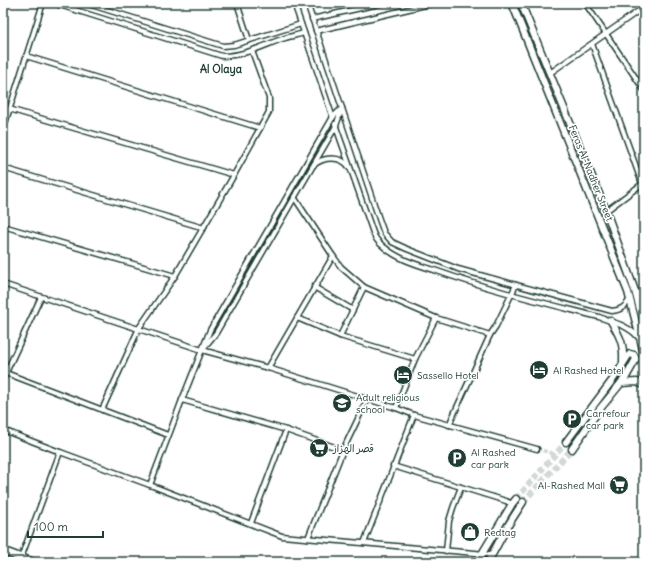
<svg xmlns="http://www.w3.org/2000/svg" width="647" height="565" font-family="Delius,'Playpen Sans Arabic',sans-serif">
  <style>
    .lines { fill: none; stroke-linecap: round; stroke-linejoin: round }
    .street-tunnel { stroke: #d2d8d6; stroke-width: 4; stroke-dasharray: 4 2; stroke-linecap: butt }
    .secondary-tunnel { stroke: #d2d8d6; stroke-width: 6; stroke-dasharray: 6 3; stroke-linecap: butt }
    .street-casing { stroke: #1f3d34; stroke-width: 7 }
    .secondary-casing { stroke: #1f3d34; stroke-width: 9 }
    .primary-casing { stroke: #1f3d34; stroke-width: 10 }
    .street { stroke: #fff; stroke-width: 4 }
    .secondary { stroke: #fff; stroke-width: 6 }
    .primary { stroke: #fff; stroke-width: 7 }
    .labels { text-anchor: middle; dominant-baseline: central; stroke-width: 3.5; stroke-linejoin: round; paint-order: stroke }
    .street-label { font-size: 10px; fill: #1f3d34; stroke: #fff }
    .poi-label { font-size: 10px; fill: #1f3d34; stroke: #fff; text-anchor: start }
    .neighbourhood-label { font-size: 11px; font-weight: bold; fill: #1f3d34; stroke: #fff }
  </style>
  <rect width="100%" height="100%" fill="#fff"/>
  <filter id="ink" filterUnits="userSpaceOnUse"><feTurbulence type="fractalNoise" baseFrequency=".025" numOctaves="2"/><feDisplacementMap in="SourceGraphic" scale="8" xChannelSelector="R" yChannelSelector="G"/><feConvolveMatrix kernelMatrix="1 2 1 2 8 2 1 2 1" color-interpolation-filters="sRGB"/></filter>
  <g filter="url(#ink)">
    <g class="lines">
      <path class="street-tunnel" d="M537 449 555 454"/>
      <g class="secondary-tunnel">
        <path d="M516 499 566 442"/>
        <path d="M523 502 572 449"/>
      </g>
      <defs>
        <g id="street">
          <path d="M53 3 222 56C245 56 264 45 285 38 291 36 298 35 304 33"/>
          <path d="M85 3 223 46 234 45 301 24"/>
          <path d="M237 3 249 40"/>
          <path d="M294 3 333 118"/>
          <path d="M307 3 379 219 384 233 392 242 407 249 458 269 612 311C621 310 625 307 630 299"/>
          <path d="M585 3 644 90"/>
          <path d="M312 19 383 3"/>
          <path d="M316 31 434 3"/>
          <path d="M592 44 644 189"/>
          <path d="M26 56 260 128"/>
          <path d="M550 73 644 7"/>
          <path d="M9 109 234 175"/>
          <path d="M335 124 371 227C374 236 376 241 384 247 399 260 419 265 437 271 490 290 545 303 599 317 613 322 629 326 638 337"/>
          <path d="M3 130 43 3"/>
          <path d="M314 165C323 157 341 155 349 167"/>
          <path d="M3 168 204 228"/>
          <path d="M294 197 333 256 341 267 364 287 436 318 490 335"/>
          <path d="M606 211 642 184"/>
          <path d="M3 226 175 276"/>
          <path d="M3 284 202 350 268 368 396 408 414 415 537 449"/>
          <path d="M314 287 353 310"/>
          <path d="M635 291 644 293"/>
          <path d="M637 299 644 301"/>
          <path d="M297 318 340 336 415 359"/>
          <path d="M340 336 364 287"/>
          <path d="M268 368 333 256"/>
          <path d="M6 373 168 435"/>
          <path d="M3 379 41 297"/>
          <path d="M182 400 286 430 343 450"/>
          <path d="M396 408 415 359 436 318"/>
          <path d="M102 410 139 328 175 276 234 175 269 112V98L252 51"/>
          <path d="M449 425 490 335 496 326 516 285"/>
          <path d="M3 430 60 452"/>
          <path d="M393 466 506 501 512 504"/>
          <path d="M150 485 282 536 475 553 491 555"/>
          <path d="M251 523 286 430"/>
          <path d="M308 538 343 450 367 400"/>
          <path d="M364 543 414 415"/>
          <path d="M446 551 449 521 453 508 461 487"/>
          <path d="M21 558 60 452 150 485 182 400 210 330 333 117 342 108 336 126 216 333 202 350"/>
        </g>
        <g id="secondary">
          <path d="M512 3 628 292 644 353"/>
          <path d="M521 3 606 211 635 291 644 324"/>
          <path d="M611 321C620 337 624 343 623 362"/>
          <path d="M621 383 637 382 644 385"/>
          <path d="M566 442 614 378 628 356 630 354 634 355 636 359 626 377 599 410 572 449"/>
          <path d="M477 562 512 504 516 499"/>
          <path d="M488 562 507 527 523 502"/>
        </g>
        <path id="primary" d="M3 551 32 562"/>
      </defs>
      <use href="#street" class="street-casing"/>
      <use href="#secondary" class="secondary-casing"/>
      <use href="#primary" class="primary-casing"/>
      <use href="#street" class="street"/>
      <use href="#secondary" class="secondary"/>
      <use href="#primary" class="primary"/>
    </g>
  </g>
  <defs>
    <symbol id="hotel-disc" viewBox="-11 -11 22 22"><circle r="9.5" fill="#1f3d34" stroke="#fff"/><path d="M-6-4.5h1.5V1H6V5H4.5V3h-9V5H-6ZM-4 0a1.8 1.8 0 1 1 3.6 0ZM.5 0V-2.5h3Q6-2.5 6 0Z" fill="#fff"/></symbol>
    <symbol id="school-disc" viewBox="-11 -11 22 22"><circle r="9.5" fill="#1f3d34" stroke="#fff"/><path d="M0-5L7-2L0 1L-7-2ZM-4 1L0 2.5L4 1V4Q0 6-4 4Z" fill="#fff"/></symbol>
    <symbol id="parking-disc" viewBox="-11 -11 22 22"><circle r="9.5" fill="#1f3d34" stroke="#fff"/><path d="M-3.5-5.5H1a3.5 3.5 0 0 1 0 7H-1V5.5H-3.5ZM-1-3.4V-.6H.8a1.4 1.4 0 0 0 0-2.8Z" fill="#fff"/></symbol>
    <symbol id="supermarket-disc" viewBox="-11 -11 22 22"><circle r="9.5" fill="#1f3d34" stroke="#fff"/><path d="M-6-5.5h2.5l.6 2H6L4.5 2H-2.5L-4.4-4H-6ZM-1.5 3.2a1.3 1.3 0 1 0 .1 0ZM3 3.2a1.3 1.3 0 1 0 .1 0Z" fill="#fff"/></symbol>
    <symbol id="shop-disc" viewBox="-11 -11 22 22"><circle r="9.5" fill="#1f3d34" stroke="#fff"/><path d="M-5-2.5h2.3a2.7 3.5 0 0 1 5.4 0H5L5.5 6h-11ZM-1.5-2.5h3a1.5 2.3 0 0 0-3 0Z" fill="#fff"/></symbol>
  </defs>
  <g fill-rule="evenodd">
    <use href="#hotel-disc" x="528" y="359" width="22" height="22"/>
    <use href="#hotel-disc" x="392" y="364" width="22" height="22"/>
    <use href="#school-disc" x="331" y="392" width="22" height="22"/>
    <use href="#parking-disc" x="561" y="408" width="22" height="22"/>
    <use href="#supermarket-disc" x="308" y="437" width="22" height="22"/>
    <use href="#parking-disc" x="446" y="447" width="22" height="22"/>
    <use href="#supermarket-disc" x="608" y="474" width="22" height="22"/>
    <use href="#shop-disc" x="459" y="521" width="22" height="22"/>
  </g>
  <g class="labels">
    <g class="street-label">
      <text transform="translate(591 173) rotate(68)">Feras Al-Nadher Street</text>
    </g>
    <g class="poi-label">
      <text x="553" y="370">Al Rashed Hotel</text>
      <text x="417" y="375">Sassello Hotel</text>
      <text x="356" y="397">Adult religious<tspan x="356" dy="12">school</tspan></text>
      <text x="586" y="413">Carrefour<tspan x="586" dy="12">car park</tspan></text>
      <text x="333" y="448">قصر الهزاز</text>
      <text x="471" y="452">Al Rashed<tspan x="471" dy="12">car park</tspan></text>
      <text x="605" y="485" text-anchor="end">Al-Rashed Mall</text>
      <text x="484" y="532">Redtag</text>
    </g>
    <g class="neighbourhood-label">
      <text x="221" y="69">Al Olaya</text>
    </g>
  </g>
  <rect width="647" height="565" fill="none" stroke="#fff" stroke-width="16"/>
  <rect x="8" y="8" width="631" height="549" fill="none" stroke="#1f3d34" stroke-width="1.5" filter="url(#ink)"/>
  <path d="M28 531v6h75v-6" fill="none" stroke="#1f3d34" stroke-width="2"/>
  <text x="34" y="531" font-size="12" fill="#1f3d34" stroke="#ffffff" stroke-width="3" paint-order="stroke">100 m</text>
</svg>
